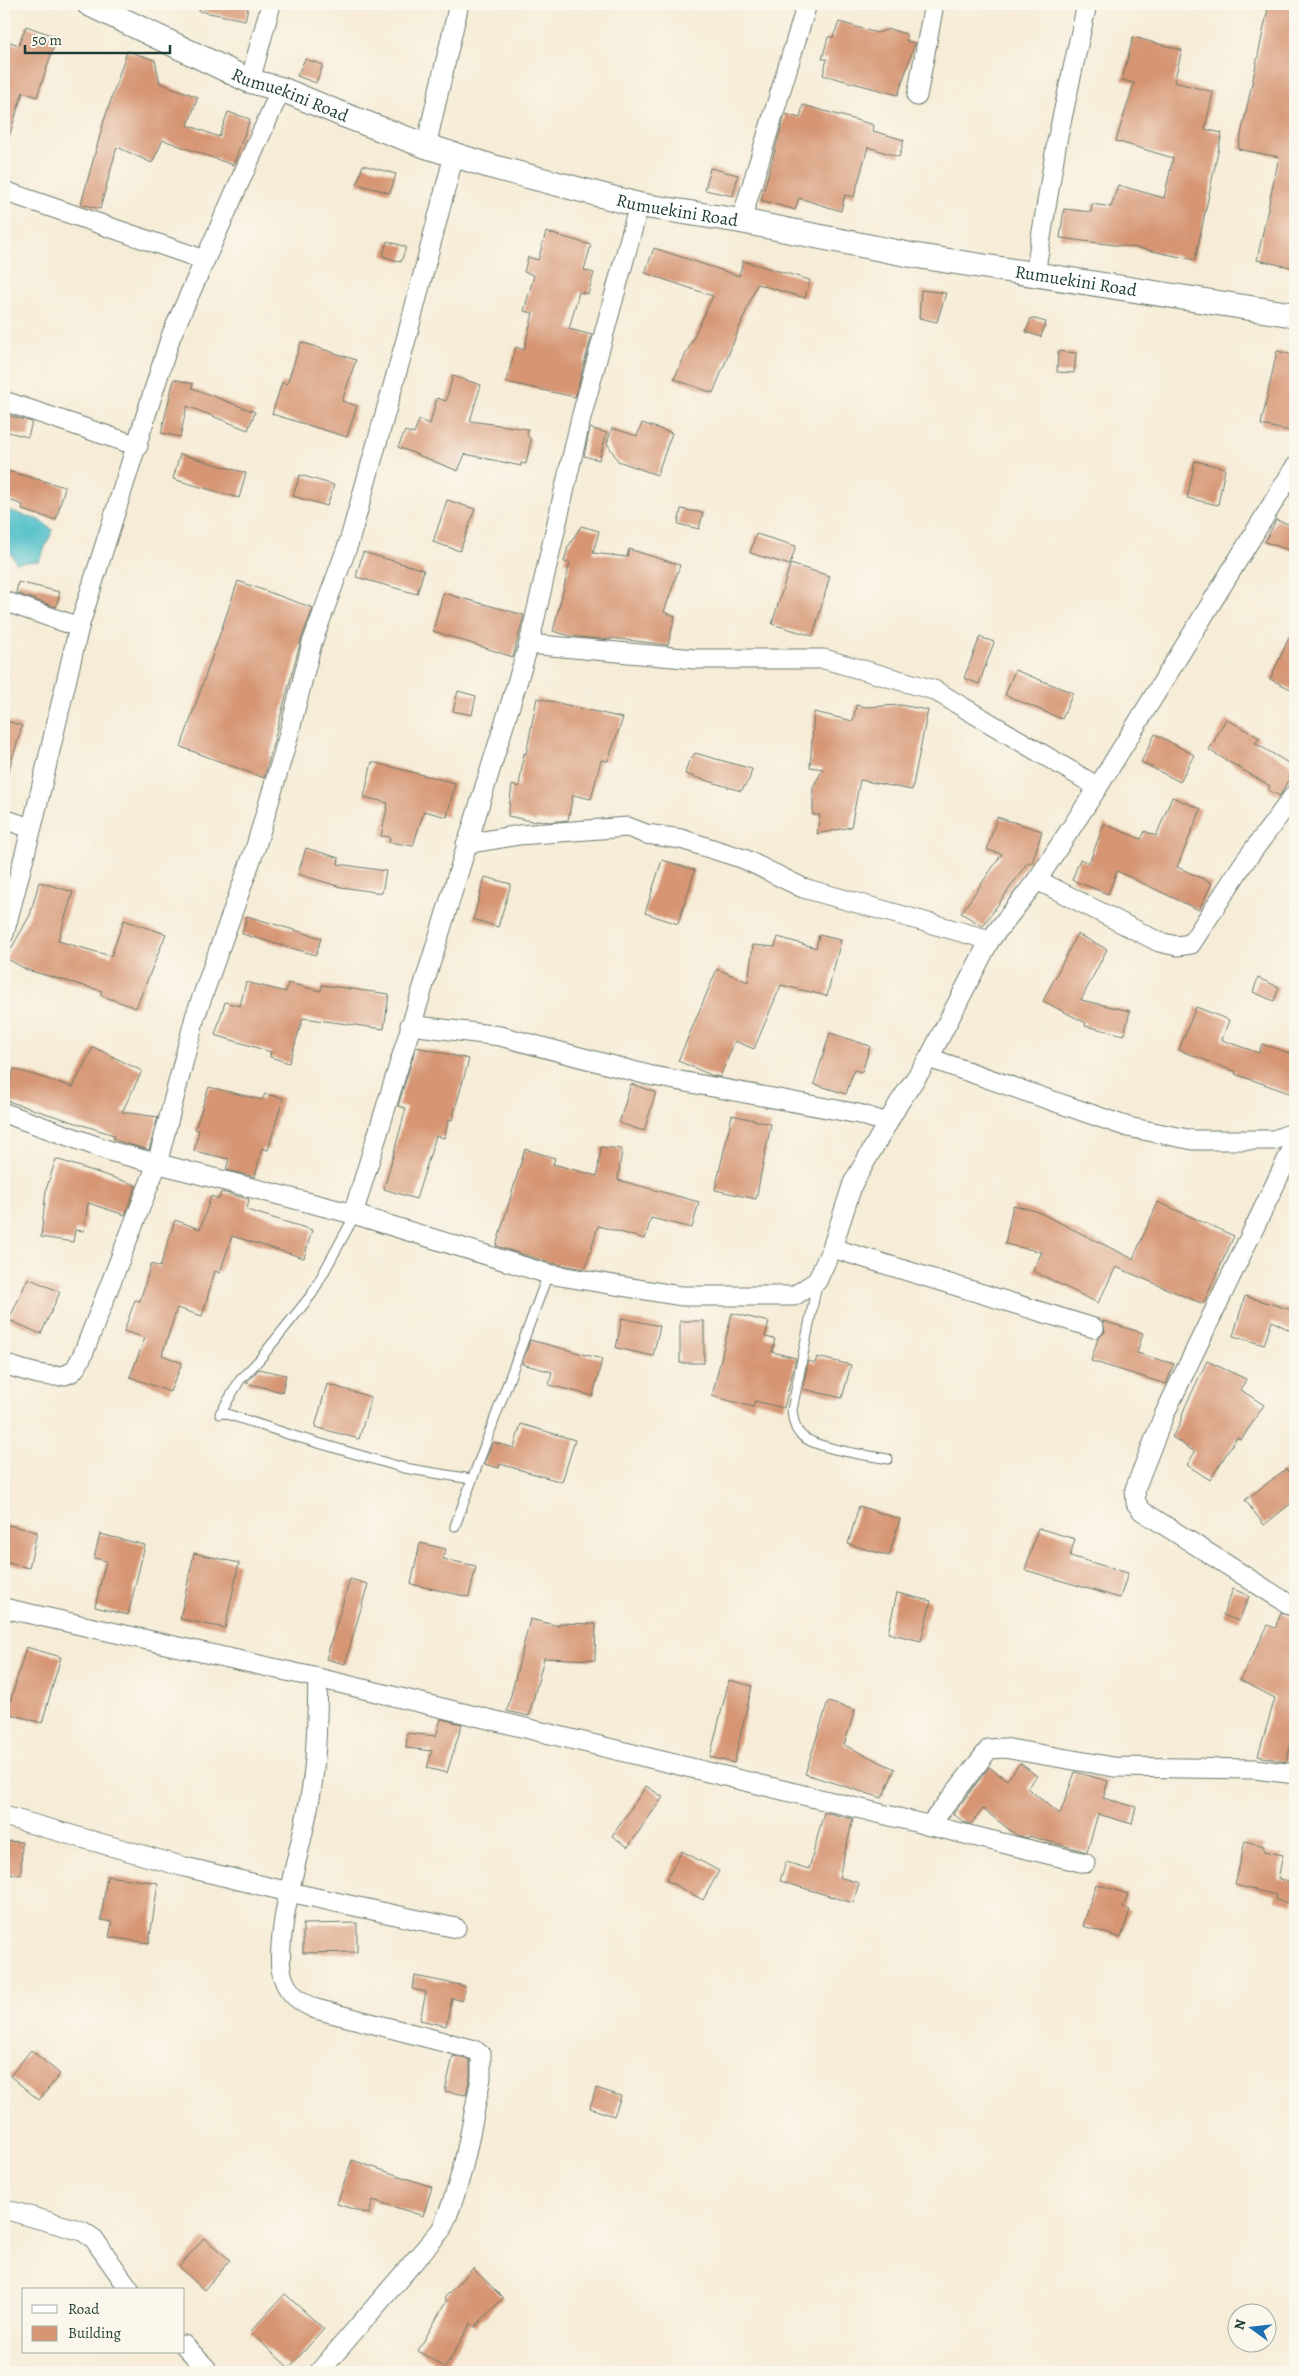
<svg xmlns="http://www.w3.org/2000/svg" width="1299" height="2376" font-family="Alegreya,serif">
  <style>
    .water { fill: #52c0c9; stroke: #387e7e }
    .building { fill: #d69573 }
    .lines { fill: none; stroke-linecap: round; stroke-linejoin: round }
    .service-casing { stroke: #6a7a6d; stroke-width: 11 }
    .minor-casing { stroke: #6a7a6d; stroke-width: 21 }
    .tertiary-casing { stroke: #6a7a6d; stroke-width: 26 }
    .service { stroke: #fff; stroke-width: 9 }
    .minor { stroke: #fff; stroke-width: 19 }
    .tertiary { stroke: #fff; stroke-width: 24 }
    .labels { text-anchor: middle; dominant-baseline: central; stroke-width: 4.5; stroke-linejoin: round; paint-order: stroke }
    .street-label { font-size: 18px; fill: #1f3d34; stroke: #fbf7ec }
  </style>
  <rect width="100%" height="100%" fill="#fbf7ec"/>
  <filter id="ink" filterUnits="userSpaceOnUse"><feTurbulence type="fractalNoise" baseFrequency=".02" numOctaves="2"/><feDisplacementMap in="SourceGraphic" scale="10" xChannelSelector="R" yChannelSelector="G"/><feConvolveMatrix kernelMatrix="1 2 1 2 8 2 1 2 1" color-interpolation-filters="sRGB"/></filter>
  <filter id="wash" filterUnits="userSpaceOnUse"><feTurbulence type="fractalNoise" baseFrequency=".0096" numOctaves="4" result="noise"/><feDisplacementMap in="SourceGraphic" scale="20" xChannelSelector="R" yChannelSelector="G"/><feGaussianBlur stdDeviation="1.12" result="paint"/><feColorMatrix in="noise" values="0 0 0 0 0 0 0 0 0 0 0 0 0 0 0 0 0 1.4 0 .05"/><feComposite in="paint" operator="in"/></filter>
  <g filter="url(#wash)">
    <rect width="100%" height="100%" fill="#f6ecd7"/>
    <path class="water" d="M4 509 39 520 53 530 39 561 16 563 11 553 4 551Z"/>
    <g id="blocks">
      <g class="building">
        <path d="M200 4H249L245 20 199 11Z"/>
        <path d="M1269 4H1295V268L1257 260 1279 157 1238 149Z"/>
        <path d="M839 22 877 33 889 29 906 34 907 41 915 43 898 95 823 75 827 59H822L828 37H833Z"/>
        <path d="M26 26 57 37 37 97 23 92 7 143 4 142V40L19 45Z"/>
        <path d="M1133 37 1182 50 1174 82 1213 92 1205 129 1222 133 1195 260 1138 248 1060 238 1064 209 1091 212 1092 204 1111 207 1118 185 1164 198 1173 158 1116 141 1134 83 1122 80Z"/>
        <path d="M127 51 155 60 160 83 198 97 188 125 219 137 228 112 250 119 233 165 163 140 152 163 117 147 100 209 81 204 104 121Z"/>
        <path d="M305 59 323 65 316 83 297 76Z"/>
        <path d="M803 105 874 125 873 131 904 140 899 157 868 147 854 197 845 195 841 211 799 198 795 210 761 200 785 114 800 118Z"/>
        <path d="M363 165 396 174 390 193 357 184Z"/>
        <path d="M710 168 738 175 733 196 705 190Z"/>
        <path d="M546 232 591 245 584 270 594 273 588 294 579 292 569 329 592 335 575 397 506 382 516 347 524 350 533 313 524 311 534 275 524 272 528 257 538 260Z"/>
        <path d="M387 241 406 247 401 262 383 256Z"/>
        <path d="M654 248 739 276 743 261 810 280 805 298 757 284 713 393 674 379 713 296 645 273Z"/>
        <path d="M921 290 946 293 937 322 919 318Z"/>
        <path d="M1031 318 1046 322 1041 337 1026 332Z"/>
        <path d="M301 342 356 360 342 401 357 406 347 437 272 414 282 382 287 384Z"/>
        <path d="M1058 351 1076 353 1074 373 1057 372Z"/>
        <path d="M1277 351 1295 355V432L1261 425Z"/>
        <path d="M453 376 481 385 470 421 528 429 527 435 531 440 526 464 521 463V466L465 454 458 471 398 447 405 431 414 434 419 420 430 424 437 398 446 401Z"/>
        <path d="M174 379 193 384 192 388 255 412 248 430 187 406 180 437 161 433Z"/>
        <path d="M4 414 32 422 28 437 4 431Z"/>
        <path d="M642 423 672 433 657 475 618 461 607 443 612 428 637 436Z"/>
        <path d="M590 428 607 433 599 460 584 456Z"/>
        <path d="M180 454 246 473 239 498 173 479Z"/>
        <path d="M1195 461 1225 468 1218 505 1187 498Z"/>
        <path d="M4 470 65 487 56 520 22 510 23 505 4 498Z"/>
        <path d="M300 475 334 485 327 506 293 496Z"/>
        <path d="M447 500 475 509 460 551 433 542Z"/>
        <path d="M681 509 703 513 699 529 678 524Z"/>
        <path d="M1276 520 1295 526V552L1265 542Z"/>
        <path d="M581 526 599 531 593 553 627 557 629 549 680 565 664 612 675 616 668 645 611 638 610 640 570 636 553 631 570 563 564 562 568 547Z"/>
        <path d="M756 534 796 546 790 564 830 576 813 636 772 624 790 565 750 553Z"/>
        <path d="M363 552 424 570 417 594 356 577Z"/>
        <path d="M238 581 313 608 301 640 264 778 181 747Z"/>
        <path d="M18 582 60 592 56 607 16 593Z"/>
        <path d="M443 593 524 615 513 657 433 631Z"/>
        <path d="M1295 625V691L1270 679Z"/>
        <path d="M980 637 994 642 979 684 964 678Z"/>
        <path d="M1015 670 1073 693 1062 719 1005 695Z"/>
        <path d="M458 691 476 696 472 715 453 711Z"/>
        <path d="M537 698 623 718 608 761 601 760 591 799 573 795 568 820 549 822 537 820 536 822 508 816 512 785 519 787 524 753 526 754Z"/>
        <path d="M856 705 866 707 900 705 928 710 912 790 860 780 851 827 817 834 820 815H813V787L823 769 810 767 814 712 853 721Z"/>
        <path d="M1226 719 1260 738 1255 743 1295 767 1280 796 1268 790 1270 786 1209 750Z"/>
        <path d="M4 720 22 726 8 773H4Z"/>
        <path d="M1155 734 1194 755 1180 782 1141 762Z"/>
        <path d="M695 753 752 769 749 780 741 791 685 774 688 763Z"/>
        <path d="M372 762 455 783 447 817 424 811 413 846 389 842 390 837 381 836 388 803 364 797Z"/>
        <path d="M1172 797 1201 809 1177 867 1212 883 1199 910 1117 871 1108 894 1072 880 1080 859 1089 863 1104 824 1141 839 1145 831 1156 836Z"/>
        <path d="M997 817 1042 831 1032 863 1028 862 983 926 961 913 1002 854 987 850Z"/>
        <path d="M306 848 339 858 338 864 386 871 382 893 341 887 298 874Z"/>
        <path d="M662 860 695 870 678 924 645 913Z"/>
        <path d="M485 877 511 884 498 927 473 919Z"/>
        <path d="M39 882 73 892 58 941 111 956 124 920 166 934 136 1008 100 995 102 991 27 970 6 958 30 915Z"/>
        <path d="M247 916 321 938 316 955 242 934Z"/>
        <path d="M1077 934 1107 949 1081 1000 1130 1011 1124 1035 1085 1026 1086 1023 1043 1001Z"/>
        <path d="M819 935 841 940 827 996 781 985 754 1049 735 1041 720 1077 711 1075 678 1061 717 969 748 982 753 945 775 947 778 937 816 948Z"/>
        <path d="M1258 978 1279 987 1274 1001 1253 992Z"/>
        <path d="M246 982 286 992 288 983 321 991 322 985 389 994 384 1029 303 1018 289 1063 270 1057 271 1052 215 1035 225 1002 240 1006Z"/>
        <path d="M1196 1007 1229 1020 1222 1040 1259 1053 1262 1044 1295 1055V1095L1235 1074 1236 1072 1179 1050Z"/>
        <path d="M830 1033 870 1046 862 1072 854 1070 846 1094 814 1084Z"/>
        <path d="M93 1047 142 1071 122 1112 158 1117 149 1150 114 1140V1135L4 1100 14 1069 73 1087Z"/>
        <path d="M416 1047 469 1059 452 1120 449 1119 444 1138 436 1136 416 1199 384 1189 406 1108 398 1106Z"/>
        <path d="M631 1084 656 1092 644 1131 619 1123Z"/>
        <path d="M209 1087 262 1100 265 1094 283 1098 268 1150 262 1148 255 1177 226 1170 229 1159 194 1151 199 1130 195 1129Z"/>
        <path d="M732 1115 771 1124 756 1199 715 1190Z"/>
        <path d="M601 1147 622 1149 618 1180 699 1202 692 1228 651 1218 645 1239 598 1226 585 1269 551 1263 496 1246 525 1149 555 1158 553 1164 597 1176Z"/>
        <path d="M56 1159 136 1185 125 1215 88 1203 84 1231 75 1230 73 1242 41 1237 46 1190Z"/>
        <path d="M221 1192 249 1199 247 1210 312 1230 304 1258 232 1236 220 1273 215 1271 202 1316 177 1308 162 1355 182 1363 170 1392 130 1377 145 1338 124 1331 135 1300 140 1301 151 1264 160 1267 175 1220 200 1229 211 1196 219 1199Z"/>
        <path d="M1158 1202 1234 1236 1203 1304 1116 1267 1098 1303 1033 1271 1042 1252 1005 1244 1013 1205 1036 1211 1133 1259Z"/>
        <path d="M28 1278 60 1292 41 1334 9 1320Z"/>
        <path d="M1245 1296 1295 1311V1333L1272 1321 1264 1345 1233 1336Z"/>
        <path d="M732 1313 769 1322 765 1337 775 1339 772 1352 796 1358 784 1408 755 1401 753 1407 712 1396Z"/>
        <path d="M622 1318 660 1326 653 1356 616 1348Z"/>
        <rect x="680" y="1321" width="24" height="42"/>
        <path d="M1103 1321 1143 1333 1137 1353 1174 1364 1166 1384 1091 1361 1098 1338 1105 1332Z"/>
        <path d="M530 1340 602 1359 593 1396 549 1385 552 1372 522 1364Z"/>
        <path d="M817 1357 851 1365 842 1398 803 1389 808 1361 815 1363Z"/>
        <path d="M1207 1361 1246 1379 1241 1390 1264 1405 1241 1440 1237 1437 1210 1480 1187 1465 1195 1452 1172 1437 1179 1426 1185 1407Z"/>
        <path d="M259 1369 286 1375 282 1392 246 1383Z"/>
        <path d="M327 1384 371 1397 359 1439 315 1427Z"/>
        <path d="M521 1424 575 1440 562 1482 500 1464 499 1468 484 1464 493 1442 514 1448Z"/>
        <path d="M1286 1469 1295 1482V1500L1264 1525 1245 1500Z"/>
        <path d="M859 1506 900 1519 889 1556 848 1544Z"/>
        <path d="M4 1524 37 1532 29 1568 4 1562Z"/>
        <path d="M1038 1528 1075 1539 1070 1556 1128 1573 1120 1598 1025 1570Z"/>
        <path d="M100 1534 145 1545 128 1615 95 1607 106 1561 94 1558Z"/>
        <path d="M420 1543 446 1549 443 1559 476 1566 469 1597 411 1584Z"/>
        <path d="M194 1553 239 1563 225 1628 180 1619Z"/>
        <path d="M350 1579 368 1584 345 1664 326 1659Z"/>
        <path d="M1233 1589 1249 1596 1239 1621 1223 1615Z"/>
        <path d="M897 1593 931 1601 921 1641 888 1633Z"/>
        <path d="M1281 1612 1295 1619V1731L1286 1762 1258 1756 1275 1698 1240 1680 1268 1625 1275 1628Z"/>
        <path d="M530 1619 559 1626 560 1623 596 1624 595 1660 544 1658 529 1716 507 1711Z"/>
        <path d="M26 1647 61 1657 42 1723 7 1713Z"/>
        <path d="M729 1680 752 1686 734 1763 710 1757Z"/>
        <path d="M828 1702 855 1710 844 1745 895 1769 882 1798 805 1774Z"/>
        <path d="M441 1719 462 1724 447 1773 427 1768 432 1751 406 1748 407 1733 436 1736Z"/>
        <path d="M1020 1763 1037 1776 1027 1788 1060 1814 1075 1772 1108 1781 1103 1798 1136 1807 1132 1824 1098 1814 1087 1852 1029 1836 1028 1838 1016 1835 983 1809 971 1824 964 1822 953 1814 989 1767 1007 1780Z"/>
        <path d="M646 1786 663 1797 628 1847 612 1836Z"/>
        <path d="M824 1812 853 1819 839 1877 859 1883 853 1903 780 1881 786 1862 809 1869Z"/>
        <path d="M4 1841 22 1842 21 1875 4 1874Z"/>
        <path d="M1245 1841 1264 1846 1263 1851 1283 1855 1278 1879 1295 1883 1293 1904 1275 1900 1276 1895 1235 1885Z"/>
        <path d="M682 1851 719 1871 703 1900 666 1880Z"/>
        <path d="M107 1876 158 1883 149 1943 109 1937 112 1922 101 1920Z"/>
        <path d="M1096 1884 1128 1894 1123 1908 1130 1910 1121 1938 1083 1926Z"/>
        <path d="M357 1923V1952L303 1953V1924Z"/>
        <path d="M415 1976 465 1986 462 2001 452 1998 446 2026 420 2020 426 1992 412 1989Z"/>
        <path d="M31 2050 60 2074 39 2100 10 2076Z"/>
        <path d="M453 2056 470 2060V2077L466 2095 445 2091Z"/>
        <path d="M596 2088 621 2096 614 2116 590 2108Z"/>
        <path d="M352 2160 432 2187 423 2216 373 2200 369 2214 337 2204Z"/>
        <path d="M204 2238 230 2260 204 2290 179 2267Z"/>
        <path d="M473 2268 503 2298 475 2327 471 2323 445 2368 418 2351 447 2300 444 2298Z"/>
        <path d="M285 2294 324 2329 289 2368 250 2332Z"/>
      </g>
    </g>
  </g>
  <g filter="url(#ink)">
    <use href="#blocks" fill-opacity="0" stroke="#6a7a6d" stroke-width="1"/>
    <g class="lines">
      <defs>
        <g id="service">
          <path d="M817 1284 792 1410C793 1418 794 1429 801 1435 816 1449 866 1455 888 1459"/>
          <path d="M221 1412 294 1436 404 1468 471 1479"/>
          <path d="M220 1414 240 1380 259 1360 312 1294 355 1215"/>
          <path d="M455 1526 548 1274"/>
        </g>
        <g id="minor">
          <path d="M250 81 271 4"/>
          <path d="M917 96 934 4"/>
          <path d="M426 146 459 4"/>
          <path d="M4 191 205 260"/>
          <path d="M741 221 807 4"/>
          <path d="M1035 274 1057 141 1087 4"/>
          <path d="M4 401 138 446"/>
          <path d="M4 601 79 627"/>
          <path d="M529 644 695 659H824L934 690 1098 787"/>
          <path d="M4 819 30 828"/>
          <path d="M466 844 519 835 628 827 646 834 681 839 744 859 803 888 990 940"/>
          <path d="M1037 880 1159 942 1177 946 1191 944 1243 864 1295 794"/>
          <path d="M4 934 34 819 79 627 171 336 281 89"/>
          <path d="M410 1025 500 1036 648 1075 859 1114 888 1123"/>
          <path d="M929 1058 1128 1127 1193 1140H1274L1295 1132"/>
          <path d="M4 1113 113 1152 353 1214 548 1274 681 1296H794L817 1281 832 1248 853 1183 899 1103 929 1058 990 940 1037 880 1098 787 1295 467"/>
          <path d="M1295 1143 1164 1415 1135 1489 1136 1503 1142 1511 1295 1608"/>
          <path d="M353 1214 529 644 581 418 639 205"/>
          <path d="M832 1248 1094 1328"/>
          <path d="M4 1364C20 1369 54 1382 70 1373 76 1370 80 1360 83 1354L157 1164 195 1017 256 846 287 741 312 643 349 542 407 336 454 155"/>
          <path d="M4 1608 318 1678 1085 1863"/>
          <path d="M318 1678C317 1716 317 1755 311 1792 304 1835 291 1876 284 1919 282 1935 279 1953 281 1969 284 1990 297 2001 316 2009L475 2050 481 2055V2078C470 2130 464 2182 441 2230L319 2372"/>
          <path d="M4 1816 185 1867 289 1892 456 1928"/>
          <path d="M929 1826 989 1749 1004 1748 1114 1767 1254 1769 1295 1774"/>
          <path d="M4 2209 82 2231 94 2239 130 2290"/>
          <path d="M184 2345 206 2368 207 2372"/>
        </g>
        <g id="tertiary">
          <path id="s1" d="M89 4 250 81 281 89 341 114 426 146 493 167 639 205 741 221 911 255 1295 315"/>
        </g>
      </defs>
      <use href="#service" class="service-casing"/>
      <use href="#minor" class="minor-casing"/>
      <use href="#tertiary" class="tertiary-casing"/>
      <use href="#service" class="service"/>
      <use href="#minor" class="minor"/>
      <use href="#tertiary" class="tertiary"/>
    </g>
  </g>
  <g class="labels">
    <g class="street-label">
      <text stroke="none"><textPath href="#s1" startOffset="221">Rumuekini Road</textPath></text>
      <text stroke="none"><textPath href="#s1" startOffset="626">Rumuekini Road</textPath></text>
      <text stroke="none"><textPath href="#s1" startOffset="1031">Rumuekini Road</textPath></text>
    </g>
  </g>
  <rect width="1299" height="2376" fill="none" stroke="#fbf7ec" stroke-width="20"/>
  <rect x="22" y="2288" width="162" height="65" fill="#fbf7ec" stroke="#a3ada2"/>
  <rect x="32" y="2305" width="25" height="8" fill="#ffffff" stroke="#a3ada2"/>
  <text x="68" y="2314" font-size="15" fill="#1f3d34">Road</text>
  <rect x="32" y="2326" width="25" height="15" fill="#d69573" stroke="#a3ada2"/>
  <text x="68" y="2338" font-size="15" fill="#1f3d34">Building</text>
  <g transform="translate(1252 2328) rotate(285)"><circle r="24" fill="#fbf7ec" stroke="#a3ada2"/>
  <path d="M0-4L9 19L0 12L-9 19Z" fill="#1f6fb2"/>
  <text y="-8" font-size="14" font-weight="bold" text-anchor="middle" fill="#1f3d34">N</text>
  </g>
  <path d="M25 45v8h145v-8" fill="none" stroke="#1f3d34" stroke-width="2.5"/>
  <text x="32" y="45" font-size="15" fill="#1f3d34" stroke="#fbf7ec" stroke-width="4" paint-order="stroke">50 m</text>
</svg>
